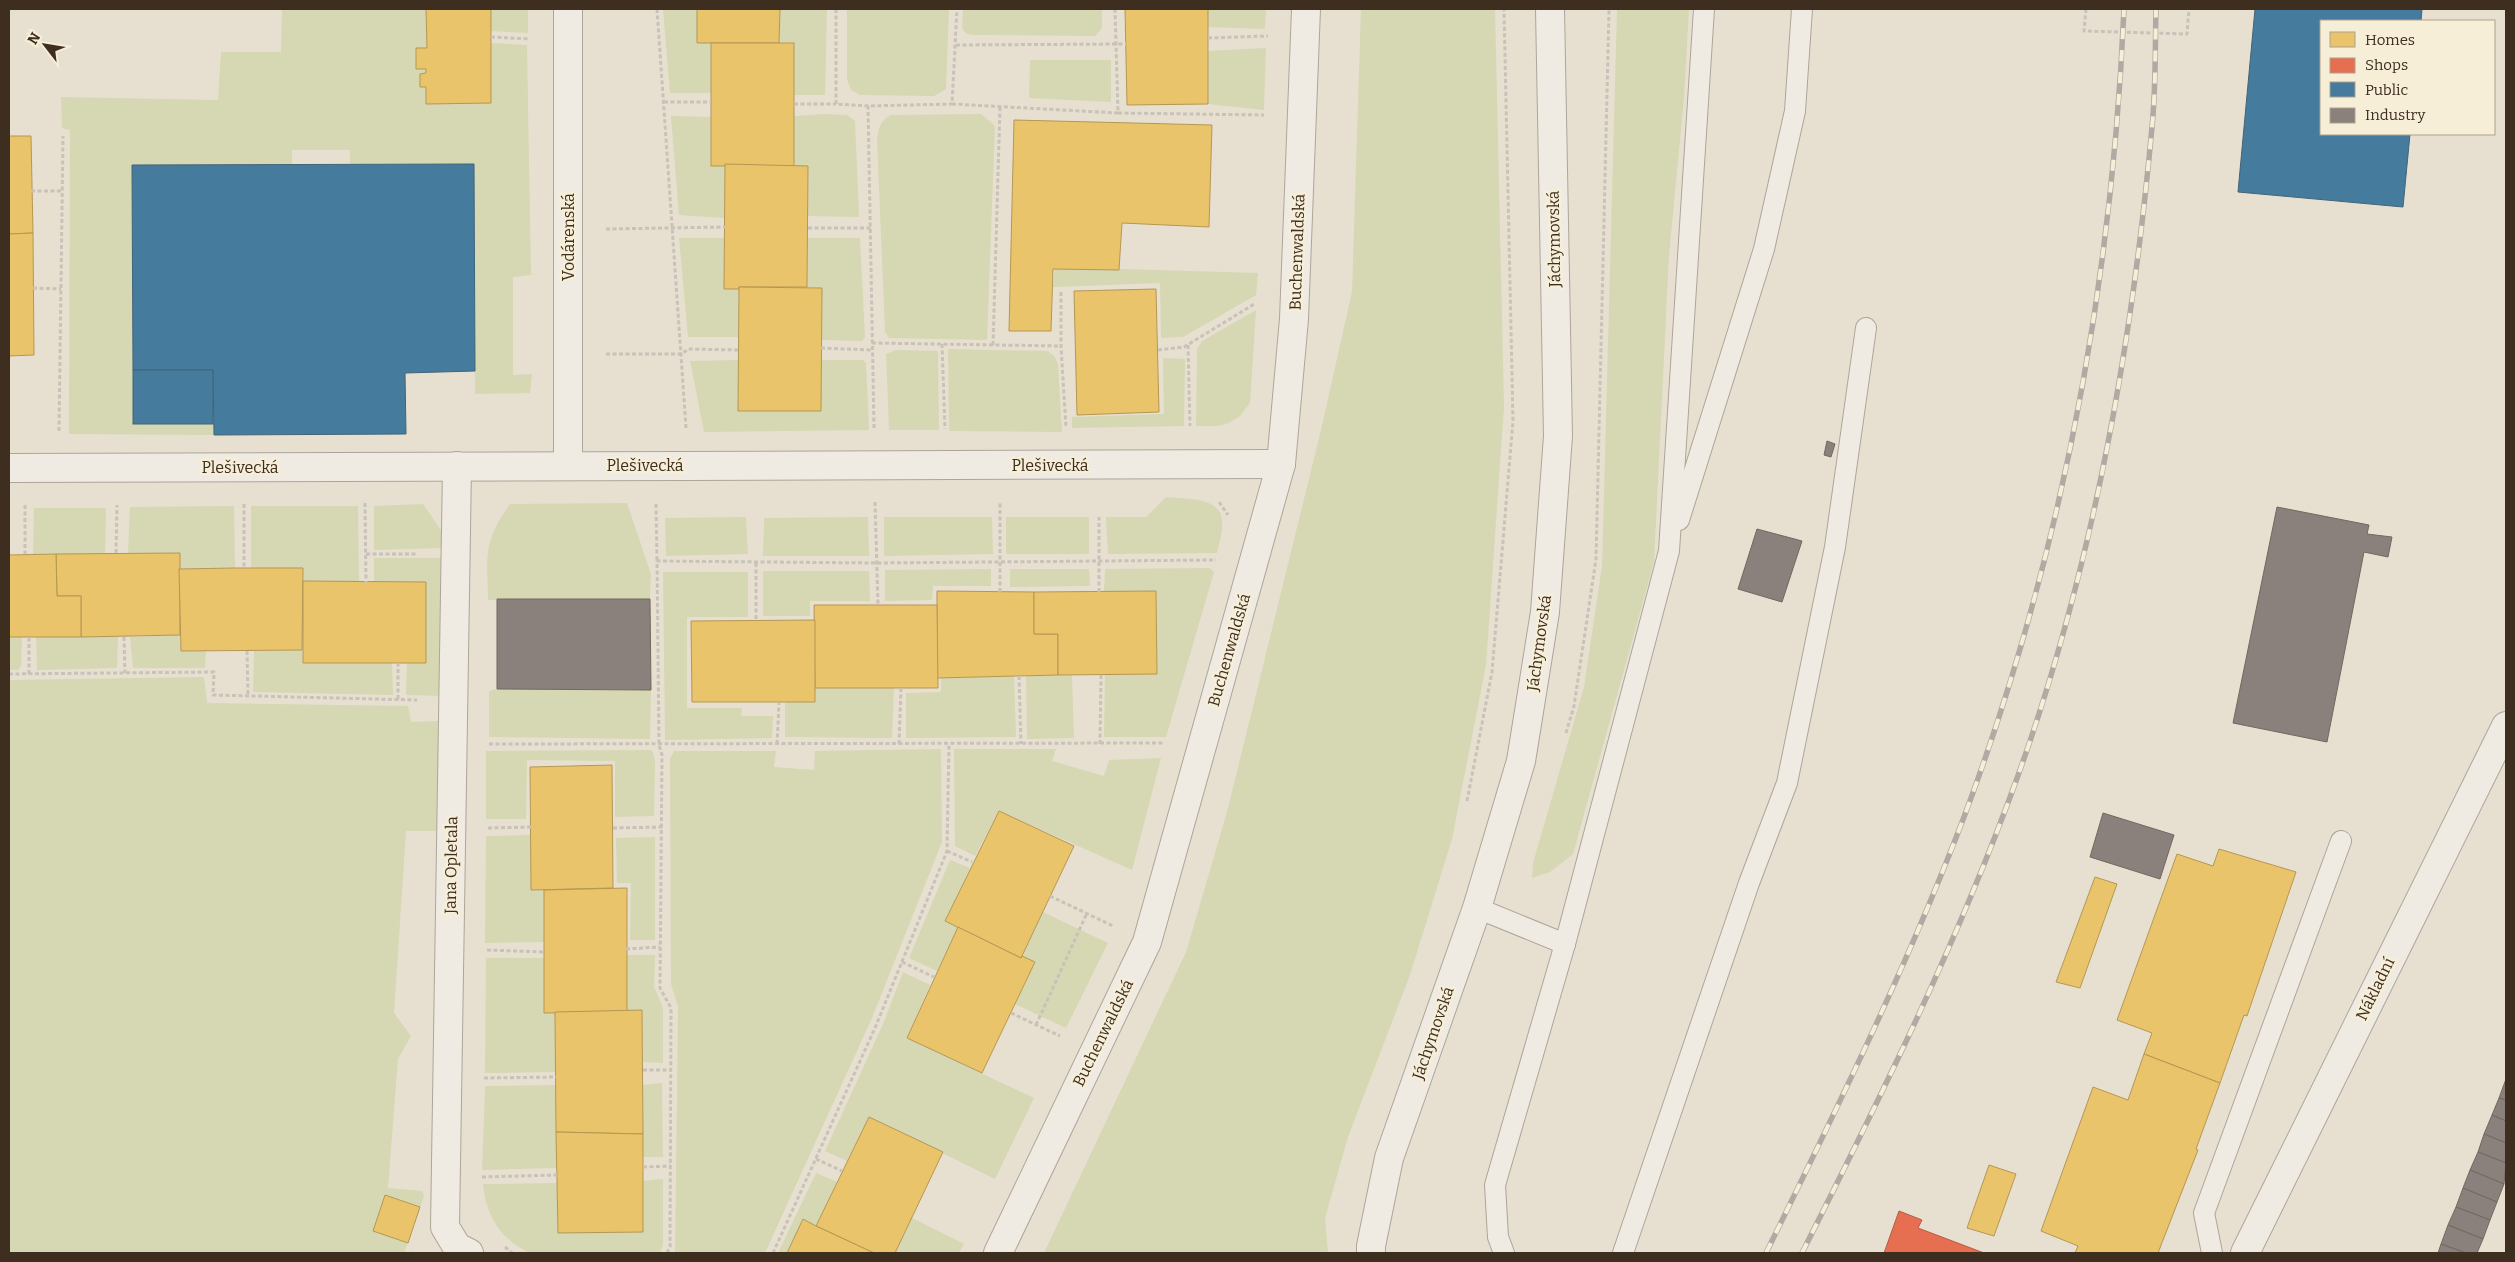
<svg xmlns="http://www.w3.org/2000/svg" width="2515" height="1262" font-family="Bitter,serif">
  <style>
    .green { fill: #d6d7b3 }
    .homes { fill: #e9c46a; stroke: #b59754 }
    .shops { fill: #e76f51; stroke: #b45c42 }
    .public { fill: #457b9d; stroke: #436478 }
    .industry { fill: #8a817c; stroke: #736860 }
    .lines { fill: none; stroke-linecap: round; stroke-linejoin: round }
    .service-casing { stroke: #ada599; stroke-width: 22 }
    .minor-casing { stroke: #ada599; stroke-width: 30 }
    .tertiary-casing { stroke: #ada599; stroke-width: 30 }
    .path { stroke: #c8c2b9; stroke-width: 3; stroke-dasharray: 4 2.5; stroke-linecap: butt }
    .service { stroke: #efebe3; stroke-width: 20 }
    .minor { stroke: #efebe3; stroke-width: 28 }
    .tertiary { stroke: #efebe3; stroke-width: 28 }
    .rail-casing { stroke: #afaaa2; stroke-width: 5.5 }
    .rail { stroke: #f7eed8; stroke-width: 4; stroke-dasharray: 11; stroke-linecap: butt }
    .labels { text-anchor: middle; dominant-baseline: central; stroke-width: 5; stroke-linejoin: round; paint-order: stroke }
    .street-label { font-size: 16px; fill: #3d2e20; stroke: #f7eed8 }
  </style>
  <rect width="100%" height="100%" fill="#e7e0d1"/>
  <g class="green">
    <path d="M282 9H427V48H416V69H426V73L420 74V86L426 87 427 104 491 103V43L527 45 531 275 513 277V375L532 374 530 393 475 394 474 164H350V150H292V165L132 166 213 424 214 435 69 434 70 130 62 128 61 97 218 100 221 52H281Z"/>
    <path d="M490 9H528V33L491 31Z"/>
    <path d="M663 9H697V43H711V93H670Z"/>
    <path d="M780 9H827L825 95H794V43H779Z"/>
    <path d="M847 9H949L946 89 934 96 860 95 851 90 847 79Z"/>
    <path d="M963 9H1102V28L1095 36 972 35 967 34 962 29Z"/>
    <path d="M1208 9H1266L1265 29 1208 27Z"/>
    <path d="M1361 9H1495L1504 407 1486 665 1452 839 1410 975 1348 1137 1325 1218 1328 1253H1044L1186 952 1227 812 1321 430 1352 292Z"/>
    <path d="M1617 9H1689L1684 98 1669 255 1654 562 1573 854 1550 872 1532 878 1533 863 1584 687 1602 566Z"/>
    <path d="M1266 48 1264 110 1208 104V51Z"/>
    <path d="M1030 60H1111V102L1029 98Z"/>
    <path d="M825 114 847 115 855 121 859 217 808 216V166H794V116Z"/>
    <path d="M981 114 995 126 987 340 889 338 885 332 877 139C879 127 880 121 891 115Z"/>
    <path d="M671 116 711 117V166H725V218L679 215Z"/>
    <path d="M679 238H725L739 289V337H688Z"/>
    <path d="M808 238H860L865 337 862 341 822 340V288L807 287Z"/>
    <path d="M1055 267 1258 273 1256 295 1183 337 1161 338 1160 283 1053 287Z"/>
    <path d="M1256 310 1250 403 1240 416 1229 423 1219 426H1196L1197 349 1202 341Z"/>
    <path d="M948 349 1048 351 1055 357 1058 365 1062 432 949 431Z"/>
    <path d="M896 350 938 351 939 430H889L886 354Z"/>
    <path d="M1163 358 1185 359 1184 426 1072 428V417L1164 414Z"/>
    <path d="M739 360V411H820L821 360H863L866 363 869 430 704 432 690 361Z"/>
    <path d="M1166 497C1183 499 1222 496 1222 522 1223 532 1219 543 1217 553L1108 554 1106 517H1146Z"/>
    <path d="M627 503 651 574 650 599 488 600C487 555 483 542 510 504Z"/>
    <path d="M423 504 443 533V548L374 550V506Z"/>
    <path d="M234 506 235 568 179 569V553H128L130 507Z"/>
    <path d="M251 506H358L359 583 303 581V568H251Z"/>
    <path d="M34 508H106L105 554 33 555Z"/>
    <path d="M746 517 748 554 666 556 665 518Z"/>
    <path d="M868 517 869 556H763L764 518Z"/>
    <path d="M884 517H992L993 554 884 556Z"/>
    <rect x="1006" y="517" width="83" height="37"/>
    <path d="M374 558H443L442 696 406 695 407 663H426V582L374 583Z"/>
    <path d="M1209 568 1214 572 1166 737H1104L1105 675 1157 674 1156 592 1104 591 1105 569Z"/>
    <path d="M991 569V586H933L932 600 885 601V570Z"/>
    <path d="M1010 569H1089L1090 586 1010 587Z"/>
    <path d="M763 571H869L870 601H810V616H763Z"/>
    <path d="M663 572H748V617H687V708H742L741 716H773L772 738 665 740Z"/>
    <path d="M180 635 181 651 206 650 205 668H133L130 637Z"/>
    <path d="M9 637H22L21 666 18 670H9Z"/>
    <path d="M36 637H118L117 668 37 670Z"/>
    <path d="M302 650 303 663H392L393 695 253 692 254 651Z"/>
    <path d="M1072 675 1074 738 1027 739 1026 676Z"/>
    <path d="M1014 676 1016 737 906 738V693L941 692V678Z"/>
    <path d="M204 677 207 703 408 706 411 722 440 721V831H406L394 1013 411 1036 398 1059 388 1188 422 1191 424 1196 404 1253H9V680Z"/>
    <path d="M815 688H894L892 738 785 737V702H815Z"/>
    <path d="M497 689 651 690 650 739 489 737V691Z"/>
    <path d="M941 749 942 842 872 1018 765 1253H675L678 1007 671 984 670 759 674 751H776L774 767 814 770 815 751Z"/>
    <path d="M954 749H1056L1052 761 1104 776 1109 760 1161 758 1132 870 999 811 975 856 955 846Z"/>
    <path d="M652 750 655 761 654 816 615 817V761L527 760 526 819H486V751Z"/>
    <path d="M530 835 531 890H544V942L485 943 486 836Z"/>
    <path d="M655 837V940H630L631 883H617L616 838Z"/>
    <path d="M950 860 970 868 945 921 958 927 937 971 909 958Z"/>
    <path d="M1043 912 1108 943 1066 1028 1015 1004 1035 962 1022 956Z"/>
    <path d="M627 955H655L654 987 663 1008V1063L643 1062 642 1010 627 1012Z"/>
    <path d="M486 958H544L555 1012 556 1072 485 1073Z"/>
    <path d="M903 972 930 985 907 1038 1034 1098 995 1179 869 1117 847 1161 825 1151 883 1024Z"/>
    <path d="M662 1083 663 1157H643V1085Z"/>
    <path d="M556 1085 557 1168 482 1170 485 1086Z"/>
    <path d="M816 1173 837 1182 816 1226 803 1220 787 1253H778Z"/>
    <path d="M663 1179V1245L660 1253H530C500 1239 486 1216 483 1184L557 1183 558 1233 643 1232V1181Z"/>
    <path d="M912 1218 964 1244 959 1253H895Z"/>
  </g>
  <g class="homes">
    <path d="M426 9H491V103L426 104V87H420V74L426 73V69H416V48H427Z"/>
    <path d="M697 9H780L779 43H697Z"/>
    <path d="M1125 9H1208V104L1127 105Z"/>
    <rect x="711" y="43" width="83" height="123"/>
    <path d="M1014 120 1212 125 1209 227 1122 223 1119 270 1053 269 1051 331H1009Z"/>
    <path d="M9 136H31L33 233 9 234Z"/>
    <path d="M725 164 808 166 807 287H739V289H724Z"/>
    <path d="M33 233 34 355 9 356V234Z"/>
    <path d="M739 287 822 288 821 411H738Z"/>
    <path d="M1156 289 1159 412 1077 415 1074 291Z"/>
    <path d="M180 553V635L81 637V596H57L56 554Z"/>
    <path d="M56 554 57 596H81V637H9V555Z"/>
    <path d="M235 568H303L302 650 181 651 179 569Z"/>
    <path d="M303 581 426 582V663H303Z"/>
    <path d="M937 591 1034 592V634H1058V675L937 678Z"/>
    <path d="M1156 591 1157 674 1058 675V634H1034V592Z"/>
    <path d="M814 605H937L938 688H815Z"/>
    <path d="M815 620V702H692L691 621Z"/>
    <path d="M612 765 613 888 531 890 530 767Z"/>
    <path d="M999 811 1074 846 1021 958 945 921Z"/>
    <path d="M2219 849 2296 872 2247 1016 2244 1015 2220 1083 2144 1054 2152 1033 2117 1020 2177 854 2213 866Z"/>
    <path d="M2095 877 2117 884 2080 988 2056 982Z"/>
    <path d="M627 888V1012L544 1013V890Z"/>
    <path d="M958 927 1021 958 1022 956 1035 962 982 1073 907 1038Z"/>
    <path d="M642 1010 643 1134 556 1132 555 1012Z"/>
    <path d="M2144 1054 2220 1083 2196 1149 2198 1150 2158 1253H2075L2078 1246 2041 1231 2093 1087 2128 1100Z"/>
    <path d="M869 1117 943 1152 895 1253H874L816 1226Z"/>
    <path d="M556 1132 643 1134V1232L558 1233Z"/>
    <path d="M1989 1165 2016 1174 1994 1236 1967 1228Z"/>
    <path d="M385 1195 420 1207 408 1243 373 1231Z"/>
    <path d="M803 1219 816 1226 874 1253H787Z"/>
  </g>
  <path class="shops" d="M1899 1211 1922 1220 1918 1228 1984 1253H1884Z"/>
  <g class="public">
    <path d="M2255 9H2422L2421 21H2321V134H2410L2403 207 2238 192Z"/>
    <path d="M474 164 475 371 405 373 406 434 214 435 213 370H133L132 165Z"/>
    <rect x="133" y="370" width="80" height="54"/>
  </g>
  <g class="industry">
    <path d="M1827 441 1835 444 1831 457 1824 455Z"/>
    <path d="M2277 507 2369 525 2367 534 2392 537 2388 557 2364 552 2327 742 2233 723Z"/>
    <path d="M1757 529 1802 541 1782 602 1738 589Z"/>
    <path d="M497 599H650L651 690 497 689Z"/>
    <path d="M2103 813 2174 835 2160 879 2090 857Z"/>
    <path d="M2506 1079V1100L2499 1098Z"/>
    <path d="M2499 1098 2506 1100V1121L2492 1115Z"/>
    <path d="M2492 1115 2506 1121V1143L2484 1134Z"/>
    <path d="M2484 1134 2506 1143V1163L2478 1152Z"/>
    <path d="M2478 1152 2506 1163 2504 1184 2470 1170Z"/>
    <path d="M2470 1170 2504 1184 2497 1202 2463 1188Z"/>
    <path d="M2463 1188 2497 1202 2490 1220 2456 1207Z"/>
    <path d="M2456 1207 2490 1220 2483 1239 2448 1225Z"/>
    <path d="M2448 1225 2483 1239 2477 1253H2466L2441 1244Z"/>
    <path d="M2441 1244 2466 1253H2438Z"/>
  </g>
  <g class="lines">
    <defs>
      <g id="service">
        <path d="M1679 520 1764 249 1795 111 1802 9"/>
        <path d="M1477 908 1565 944 1669 551 1704 9"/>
        <path d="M1504 1253 1498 1237 1495 1185 1565 944"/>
        <path d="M1623 1253 1749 883 1787 783 1835 547 1866 328"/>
        <path d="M2212 1253 2204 1213 2341 841"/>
      </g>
      <g id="minor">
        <path d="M568 9V465"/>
        <path d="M457 466 445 1227 457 1247 469 1253"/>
        <path d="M9 468 1281 464"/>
        <path d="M998 1253 1147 942 1281 464 1294 319 1306 9"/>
      </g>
      <g id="tertiary">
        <path d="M1371 1253V1246L1389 1158 1477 908 1521 761 1545 612 1558 436 1550 9"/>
        <path d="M2245 1253 2506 726"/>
      </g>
    </defs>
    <use href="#service" class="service-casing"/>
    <use href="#minor" class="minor-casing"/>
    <use href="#tertiary" class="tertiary-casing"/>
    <g class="path">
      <path d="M657 9 686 428"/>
      <path d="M836 9V104L868 106"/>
      <path d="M2086 9 2084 31 2187 34 2189 9"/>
      <path d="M491 37 530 39"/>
      <path d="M1208 38 1268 36"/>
      <path d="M956 45 1126 44"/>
      <path d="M664 102H711"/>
      <path d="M794 104H836"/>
      <path d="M952 104 1118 113 1115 9"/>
      <path d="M1118 113 1264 115"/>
      <path d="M31 191H62"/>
      <path d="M808 228H871"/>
      <path d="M606 229 725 227"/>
      <path d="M33 288 61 289"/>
      <path d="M1061 292V346L1066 428"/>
      <path d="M872 343 1061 346"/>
      <path d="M942 344 945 429"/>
      <path d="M993 345 1000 107"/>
      <path d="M1188 345 1190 426"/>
      <path d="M821 348 873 350"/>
      <path d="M1158 350 1184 347 1256 303"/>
      <path d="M606 354H682L688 349 739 350"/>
      <path d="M874 428 868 106 952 104 957 9"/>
      <path d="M59 431 63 136"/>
      <path d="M875 502 878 605"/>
      <path d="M1219 502 1228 515"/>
      <path d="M365 503 366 583"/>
      <path d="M244 504V568"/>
      <path d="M656 504 657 561"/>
      <path d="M25 505V554"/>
      <path d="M116 553 117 505"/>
      <path d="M366 554H418"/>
      <path d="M756 563V621"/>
      <path d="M1000 592V503"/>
      <path d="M1099 592V517"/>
      <path d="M124 637 125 673"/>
      <path d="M247 651 248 696"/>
      <path d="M9 674 214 672 213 695 417 700"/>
      <path d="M29 674V638"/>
      <path d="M1019 676 1021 744"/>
      <path d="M398 699V663"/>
      <path d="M1566 733 1574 706 1596 559 1609 9"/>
      <path d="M489 744 1165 743"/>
      <path d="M777 744 779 703"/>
      <path d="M899 744 901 688"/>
      <path d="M1100 744 1101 675"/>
      <path d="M1467 801 1492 672 1513 421 1504 9"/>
      <path d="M488 828 531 827"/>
      <path d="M613 828 663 827"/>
      <path d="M947 851 972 862"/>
      <path d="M1050 896 1113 926"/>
      <path d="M626 949 660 947"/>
      <path d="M487 950 544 952"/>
      <path d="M902 962 934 977"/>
      <path d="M1011 1013 1060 1036"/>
      <path d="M1036 1025 1087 913"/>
      <path d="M643 1070H671"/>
      <path d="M484 1078 556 1077"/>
      <path d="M816 1159 842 1171"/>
      <path d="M643 1167 671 1166"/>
      <path d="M482 1177 557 1175"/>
      <path d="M505 1247 512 1253"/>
      <path d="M411 1253H412"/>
      <path d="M667 1253 670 1247 671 1008 660 988 662 755 659 745 657 561 876 563 1216 560"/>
      <path d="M773 1253 875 1028 947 851 949 744"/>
    </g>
    <use href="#service" class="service"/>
    <use href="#minor" class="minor"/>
    <use href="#tertiary" class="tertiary"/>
    <defs>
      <g id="rail">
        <path d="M1766 1253C1836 1110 1907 967 1964 817 2061 558 2112 285 2124 9"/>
        <path d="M1802 1253C1880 1098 1957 944 2016 781 2092 572 2132 348 2152 127 2156 88 2155 48 2156 9"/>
      </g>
    </defs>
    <use href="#rail" class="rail-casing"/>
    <use href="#rail" class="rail"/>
  </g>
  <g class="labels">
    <g class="street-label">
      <text transform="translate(568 237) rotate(-90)">Vodárenská</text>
      <text transform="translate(1554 239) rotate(-91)">Jáchymovská</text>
      <text transform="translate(1297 252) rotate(-88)">Buchenwaldská</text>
      <text x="645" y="465">Plešivecká</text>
      <text x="1050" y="465">Plešivecká</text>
      <text x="240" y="467">Plešivecká</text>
      <text transform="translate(1539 643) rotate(-82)">Jáchymovská</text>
      <text transform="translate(1229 650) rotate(-74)">Buchenwaldská</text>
      <text transform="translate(451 865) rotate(-89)">Jana Opletala</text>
      <text transform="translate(2375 989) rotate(-64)">Nákladní</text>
      <text transform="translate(1103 1033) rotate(-64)">Buchenwaldská</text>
      <text transform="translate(1433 1033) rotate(-71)">Jáchymovská</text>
    </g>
  </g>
  <rect width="2515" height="1262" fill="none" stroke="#3d2e20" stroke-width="20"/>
  <rect x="2320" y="20" width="175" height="115" fill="#f7eed8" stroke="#ada18e"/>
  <rect x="2330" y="32" width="25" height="15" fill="#e9c46a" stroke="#ada18e"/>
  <text x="2365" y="45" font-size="15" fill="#3d2e20">Homes</text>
  <rect x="2330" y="58" width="25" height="15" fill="#e76f51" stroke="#ada18e"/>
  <text x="2365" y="70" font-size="15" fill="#3d2e20">Shops</text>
  <rect x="2330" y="82" width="25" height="15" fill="#457b9d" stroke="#ada18e"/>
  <text x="2365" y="95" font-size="15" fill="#3d2e20">Public</text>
  <rect x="2330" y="108" width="25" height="15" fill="#8a817c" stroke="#ada18e"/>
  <text x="2365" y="120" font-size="15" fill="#3d2e20">Industry</text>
  <g transform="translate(45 45) rotate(301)" stroke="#f7eed8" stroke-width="4" paint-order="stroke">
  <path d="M0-4L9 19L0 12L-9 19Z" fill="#3d2e20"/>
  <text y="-8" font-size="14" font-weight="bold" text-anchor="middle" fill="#3d2e20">N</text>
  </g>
</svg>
